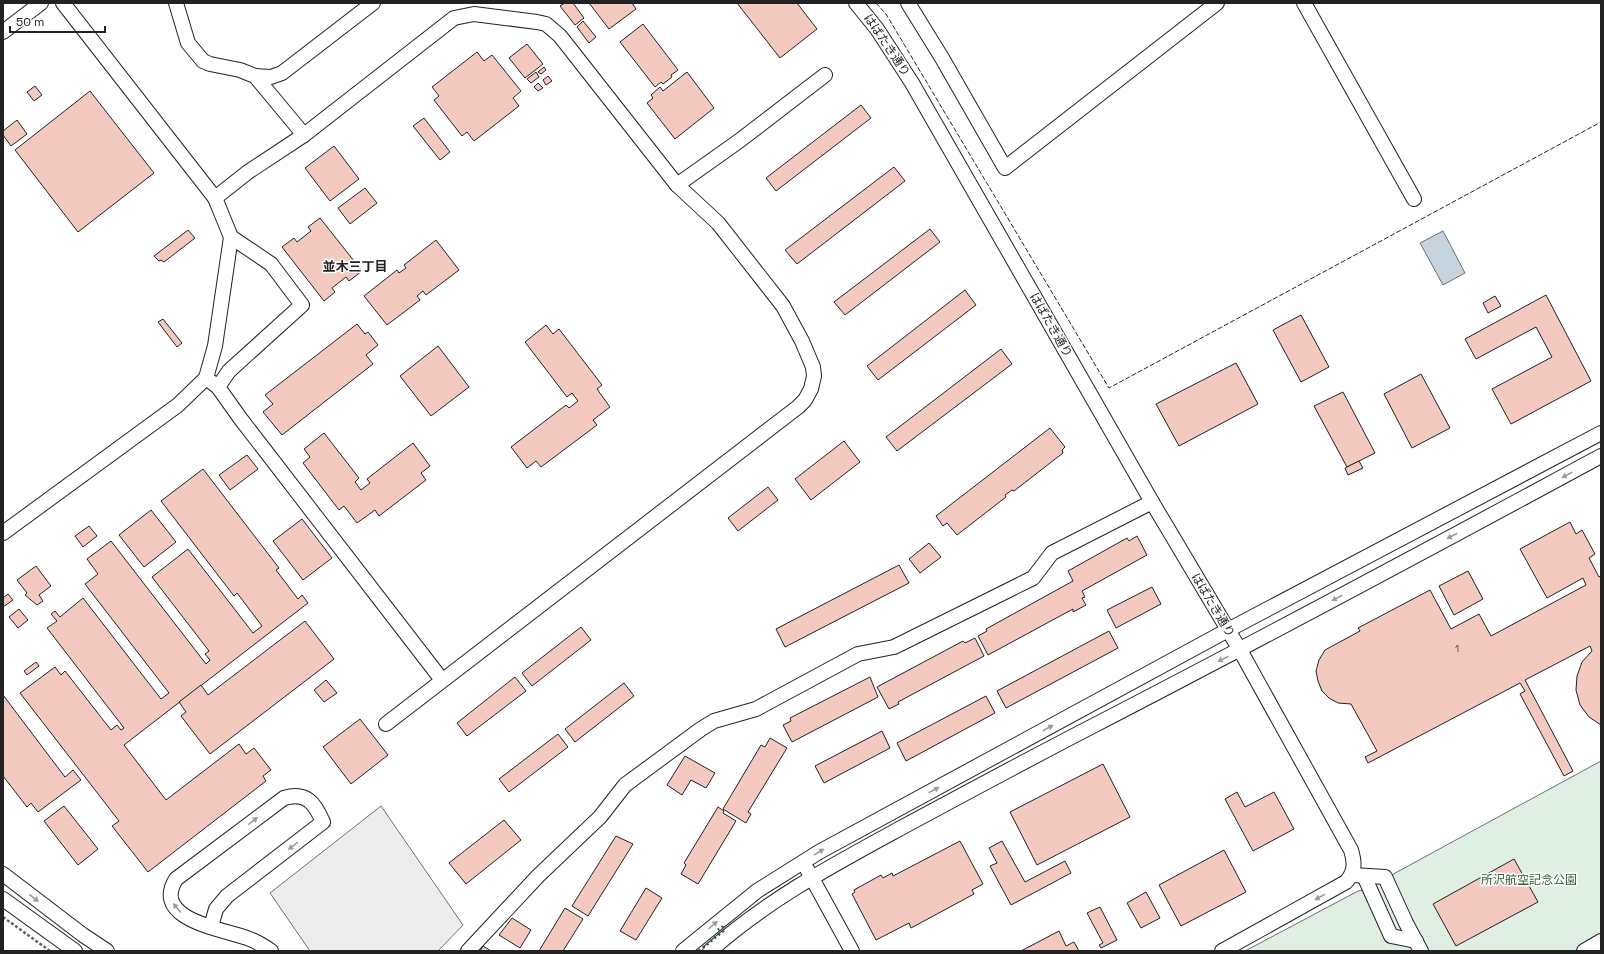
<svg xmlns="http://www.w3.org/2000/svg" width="1604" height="954" font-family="'Space Grotesk','Noto Sans JP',sans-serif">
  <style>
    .green { fill: #e0efe3; stroke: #6f6f6f }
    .parking { fill: #ededed; stroke: #6f6f6f }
    .water { fill: #c7d3dd; stroke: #6f6f6f }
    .building { fill: #f3c9c0; stroke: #222 }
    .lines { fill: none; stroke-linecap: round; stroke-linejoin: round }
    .minor-casing { stroke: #222; stroke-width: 16 }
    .path { stroke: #646464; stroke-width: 2.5; stroke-dasharray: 3 2; stroke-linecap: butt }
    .minor { stroke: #fff; stroke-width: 14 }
    .hedge { stroke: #2f5e38; stroke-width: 3; stroke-dasharray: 2 3; stroke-linecap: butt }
    .fence { stroke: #222; stroke-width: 1; stroke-dasharray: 5 2; stroke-linecap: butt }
    .oneway { fill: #9c9c9c }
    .labels { text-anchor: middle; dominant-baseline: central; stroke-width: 3; stroke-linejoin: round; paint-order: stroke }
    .number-label { font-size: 10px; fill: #564c4a }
    .street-label { font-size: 12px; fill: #222; stroke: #fff }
    .park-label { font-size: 12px; fill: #2f5e38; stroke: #fff }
    .neighbourhood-label { font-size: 13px; font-weight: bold; fill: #222; stroke: #fff }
  </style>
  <rect width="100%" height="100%" fill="#fff"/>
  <path class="green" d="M1601 761V951H1245L1358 891 1364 890Z"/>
  <path class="parking" d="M381 806 463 925 438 951H310L270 893Z"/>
  <path class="water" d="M1443 231 1465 273 1443 285 1420 243Z"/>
  <g class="building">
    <path d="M565 3H573L584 18 575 25 560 6Z"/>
    <path d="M589 3H632L636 9 609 29Z"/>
    <path d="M737 3H797L817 29 780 58Z"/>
    <path d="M583 21 596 37 589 43 577 27Z"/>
    <path d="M643 24 678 70 671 75 672 77 663 84 661 82 655 87 620 42Z"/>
    <path d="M527 44 543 64 525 78 509 58Z"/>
    <path d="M477 52 484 61 492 55 521 91 513 98 519 106 474 141 467 132 462 136 434 100 439 96 432 87Z"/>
    <path d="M544 67 546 70 541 74 538 72Z"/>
    <path d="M536 72 539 77 531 83 527 79Z"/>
    <path d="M687 72 714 108 675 139 647 103 653 98 651 95 660 87 663 91Z"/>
    <path d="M548 76 552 81 546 85 543 80Z"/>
    <path d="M538 83 543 88 538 91 534 87Z"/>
    <path d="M35 86 42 95 34 101 27 92Z"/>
    <path d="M90 91 154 173 78 232 15 150Z"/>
    <path d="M861 105 871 118 776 191 766 178Z"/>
    <path d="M424 118 450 152 440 160 413 126Z"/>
    <path d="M17 120 27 134 11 146 3 135V131Z"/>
    <path d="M334 146 359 179 330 201 305 168Z"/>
    <path d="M894 167 905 181 797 264 785 250Z"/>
    <path d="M365 188 377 203 350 224 338 208Z"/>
    <path d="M320 218 362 271 349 281 346 277 332 288 335 292 324 301 282 247 294 238 297 242 311 231 308 227Z"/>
    <path d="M930 229 940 242 845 315 834 302Z"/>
    <path d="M188 230 195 238 164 262 161 260 159 261 154 256Z"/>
    <path d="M436 240 459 270 426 295 423 291 417 296 420 300 387 325 364 296 397 270 399 273 406 268 404 265Z"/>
    <path d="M965 290 976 305 878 380 867 366Z"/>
    <path d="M1546 295 1591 381 1511 424 1492 389 1552 357 1536 327 1476 359 1465 339Z"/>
    <path d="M1495 296 1501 306 1488 313 1483 303Z"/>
    <path d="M1301 315 1329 367 1301 382 1273 330Z"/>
    <path d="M163 319 182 343 177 347 158 322Z"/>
    <path d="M357 324 365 334 368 332 378 345 366 355 373 364 282 435 263 412 273 404 265 395Z"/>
    <path d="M546 325 553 334 559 329 602 385 597 389 610 407 593 420 597 425 541 467 536 461 527 468 511 447 566 405 569 408 578 401 572 393 567 397 525 342Z"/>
    <path d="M438 346 469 387 431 416 400 376Z"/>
    <path d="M1001 349 1012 364 897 451 886 437Z"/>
    <path d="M1236 363 1258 404 1179 446 1156 404Z"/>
    <path d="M1421 374 1450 428 1412 448 1384 394Z"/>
    <path d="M1343 392 1375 453 1347 467 1314 406Z"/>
    <path d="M1050 428 1065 447 1062 450 1063 453 1014 491 1012 490 1005 495 1006 497 957 535 947 523 943 526 936 516Z"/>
    <path d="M324 433 359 478 355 482 361 490 370 483 367 479 413 443 430 466 421 473 426 480 379 516 375 510 357 523 344 506 339 510 303 463 310 457 304 449Z"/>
    <path d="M844 441 860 462 811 500 795 479Z"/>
    <path d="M247 455 258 469 230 490 219 475Z"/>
    <path d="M1359 461 1363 468 1348 475 1345 468Z"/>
    <path d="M203 469 279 568 276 570 298 599 302 595 308 603 124 745 166 800 239 744 246 754 254 748 271 770 263 776 266 781 148 872 112 826 119 821 20 693 55 667 61 675 65 671 111 730 117 725 121 730 124 728 47 628 57 621 51 614 55 611 60 617 83 598 161 699 169 693 85 584 98 574 87 559 111 541 206 664 210 660 205 654 209 651 152 577 188 549 253 633 262 626 237 593 234 596 161 501Z"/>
    <path d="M768 487 778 500 738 531 728 518Z"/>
    <path d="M151 510 176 542 144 567 119 535Z"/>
    <path d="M302 519 332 558 303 580 273 541Z"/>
    <path d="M1570 522 1576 534 1582 530 1595 554 1589 558 1599 577 1601 576V725L1589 717 1580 705 1576 690 1577 676 1582 662 1592 651 1590 646 1525 680 1573 771 1564 776 1520 694 1525 691 1520 683 1368 763 1365 757 1377 751 1351 704 1338 703 1329 698 1322 691 1318 681 1316 671 1319 660 1325 650 1360 631 1358 628 1430 590 1451 629 1479 614 1491 636 1586 585 1583 578 1547 598 1520 549Z"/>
    <path d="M89 526 97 536 83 547 75 536Z"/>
    <path d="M1137 536 1147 555 1082 591 1085 597 1082 598 1086 605 1073 612V609L988 655 978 636 987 631 986 629 1073 581 1068 571 1127 538 1129 541Z"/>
    <path d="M929 543 941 557 920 573 909 559Z"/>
    <path d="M899 565 909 583 785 647 776 629Z"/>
    <path d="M36 566 51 586 39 595 43 601 37 605 25 595 27 593 17 580Z"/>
    <path d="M1468 571 1483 599 1454 615 1439 586Z"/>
    <path d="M1152 587 1161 604 1116 628 1107 610Z"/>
    <path d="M8 594 13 600 3 607V598Z"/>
    <path d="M19 609 28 620 18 628 9 617Z"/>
    <path d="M305 621 334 659 210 754 181 716 186 712 179 702 201 685 208 695Z"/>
    <path d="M581 627 591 640 532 686 522 673Z"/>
    <path d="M1109 631 1118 648 1006 708 997 691Z"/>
    <path d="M975 638 984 656 898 702 899 704 889 709 877 687 963 641 965 643Z"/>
    <path d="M36 662 39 666 27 675 24 671Z"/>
    <path d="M515 677 526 691 467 736 457 723Z"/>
    <path d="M870 677 878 697 792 742 783 725 791 721 790 718Z"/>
    <path d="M326 680 337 693 324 702 314 690Z"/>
    <path d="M624 683 634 696 575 742 565 729Z"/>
    <path d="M3 695 65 777 73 770 81 780 38 812 31 803 27 807 3 776Z"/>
    <path d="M986 696 995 713 906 761 897 743Z"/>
    <path d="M360 719 388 755 351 784 323 747Z"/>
    <path d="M882 731 890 748 824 783 815 766Z"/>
    <path d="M558 734 568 747 509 792 499 779Z"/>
    <path d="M770 738 787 748 748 812 751 814 746 823 723 809 761 745 765 747Z"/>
    <path d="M685 756 715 773 706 788 691 780 682 795 667 785Z"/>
    <path d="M1103 764 1130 817 1037 865 1010 812Z"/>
    <path d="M1237 792 1245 807 1274 792 1294 829 1253 851 1225 799Z"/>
    <path d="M64 806 98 849 78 865 44 821Z"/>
    <path d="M718 807 724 811 723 813 736 821 698 884 681 874 686 865 684 863Z"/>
    <path d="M504 820 521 840 466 884 449 863Z"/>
    <path d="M616 836 633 844 588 916 572 906Z"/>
    <path d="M960 841 983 884 972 890 974 894 911 928 909 923 876 940 852 894 855 892 854 890 881 875 883 878 892 873 893 876Z"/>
    <path d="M1002 841 1025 882 1065 861 1071 873 1011 905 990 866 997 863 989 848Z"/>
    <path d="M1224 850 1246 892 1181 926 1159 885Z"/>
    <path d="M1514 859 1538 902 1456 946 1433 904Z"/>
    <path d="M646 888 662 898 636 940 620 931Z"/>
    <path d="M1146 892 1160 918 1141 928 1127 903Z"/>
    <path d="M1100 907 1117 940 1101 948 1099 945 1103 943 1087 913Z"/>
    <path d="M565 908 583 919 563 951H539Z"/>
    <path d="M512 918 531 930 520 948 499 935Z"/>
    <path d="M1059 931 1066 946 1074 942 1079 951H1021Z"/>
    <path d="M483 946 491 951H480Z"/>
  </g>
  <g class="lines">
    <defs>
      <g id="minor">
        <path d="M176 3 188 43 203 61 210 64 240 70 255 76 304 135"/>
        <path d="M856 3 877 29 912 83 1152 502 1240 650 1351 850C1355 863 1355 872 1346 882L1222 951"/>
        <path d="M908 3 942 58 1005 168 1217 3"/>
        <path d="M1304 3 1414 199"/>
        <path d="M3 32 41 3"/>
        <path d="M255 76 271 77 282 73 373 3"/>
        <path d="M677 185 739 141 825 75"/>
        <path d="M215 198 248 172 304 135 454 18 474 14 537 22 546 24 560 36 677 185 718 223 783 306 802 341 813 367 814 376 811 389 805 400 798 407 386 724"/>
        <path d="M206 378 218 387 240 418 442 680"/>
        <path d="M218 387 229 371 302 305 271 264 231 237"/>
        <path d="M3 533 178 405 206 378 215 346 231 237 215 198 63 3"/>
        <path d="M807 869 852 951"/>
        <path d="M3 874 83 935 107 951"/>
        <path d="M1353 875 1385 877 1406 923 1421 951"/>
        <path d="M1364 876 1391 936 1416 941"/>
        <path d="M3 899 75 951"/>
        <path d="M211 927 216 909 227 896 323 822C315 804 307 791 284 798L176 879C151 919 221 929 247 938 256 941 264 946 271 951"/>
        <path d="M468 951 538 876 600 817 625 785 701 729 714 721 756 709 858 654 894 647 1033 578 1052 553 1152 502"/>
        <path d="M683 951 757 891 819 852 1228 630 1601 433"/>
        <path d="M710 951C767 900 833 865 899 829 962 795 1025 761 1089 728 1261 639 1431 548 1601 456"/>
        <path d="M1584 951 1601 941"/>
      </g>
    </defs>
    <use href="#minor" class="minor-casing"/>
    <path class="path" d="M3 917 50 951"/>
    <use href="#minor" class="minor"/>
    <path class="hedge" d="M699 951 723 931 724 928 722 927 718 930"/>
    <path class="fence" d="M876 3 886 14 1109 388 1601 122"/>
  </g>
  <defs><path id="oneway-solid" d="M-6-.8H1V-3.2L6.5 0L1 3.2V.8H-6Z"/></defs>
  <g class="oneway">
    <use href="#oneway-solid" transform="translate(1567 475) rotate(152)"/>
    <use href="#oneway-solid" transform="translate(1452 536) rotate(152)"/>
    <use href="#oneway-solid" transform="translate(1337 598) rotate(152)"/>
    <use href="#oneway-solid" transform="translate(1223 659) rotate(153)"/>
    <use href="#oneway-solid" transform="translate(1048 728) rotate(-29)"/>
    <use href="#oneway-solid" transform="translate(934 790) rotate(-28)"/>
    <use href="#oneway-solid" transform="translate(253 821) rotate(-37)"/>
    <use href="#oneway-solid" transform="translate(293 846) rotate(142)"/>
    <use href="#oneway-solid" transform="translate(819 852) rotate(-31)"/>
    <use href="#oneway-solid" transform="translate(1320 897) rotate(151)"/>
    <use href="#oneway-solid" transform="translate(34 898) rotate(38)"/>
    <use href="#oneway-solid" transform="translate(177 908) rotate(-130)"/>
    <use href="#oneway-solid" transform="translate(713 925) rotate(-40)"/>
  </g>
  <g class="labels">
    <g class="number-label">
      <text x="1457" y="648">1</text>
    </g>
    <g class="street-label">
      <text transform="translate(887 45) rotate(56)">はばたき通り</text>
      <text transform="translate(1051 325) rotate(60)">はばたき通り</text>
      <text transform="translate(1213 605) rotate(59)">はばたき通り</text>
    </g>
    <g class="park-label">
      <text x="1529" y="880">所沢航空記念公園</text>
    </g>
    <g class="neighbourhood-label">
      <text x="355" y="266">並木三丁目</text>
    </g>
  </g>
  <rect width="1604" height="954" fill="none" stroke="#222222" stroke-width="8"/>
  <path d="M10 26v6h95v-6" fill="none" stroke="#222222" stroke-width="2"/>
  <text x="16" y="26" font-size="12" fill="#222222" stroke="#ffffff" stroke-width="3" paint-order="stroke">50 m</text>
</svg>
